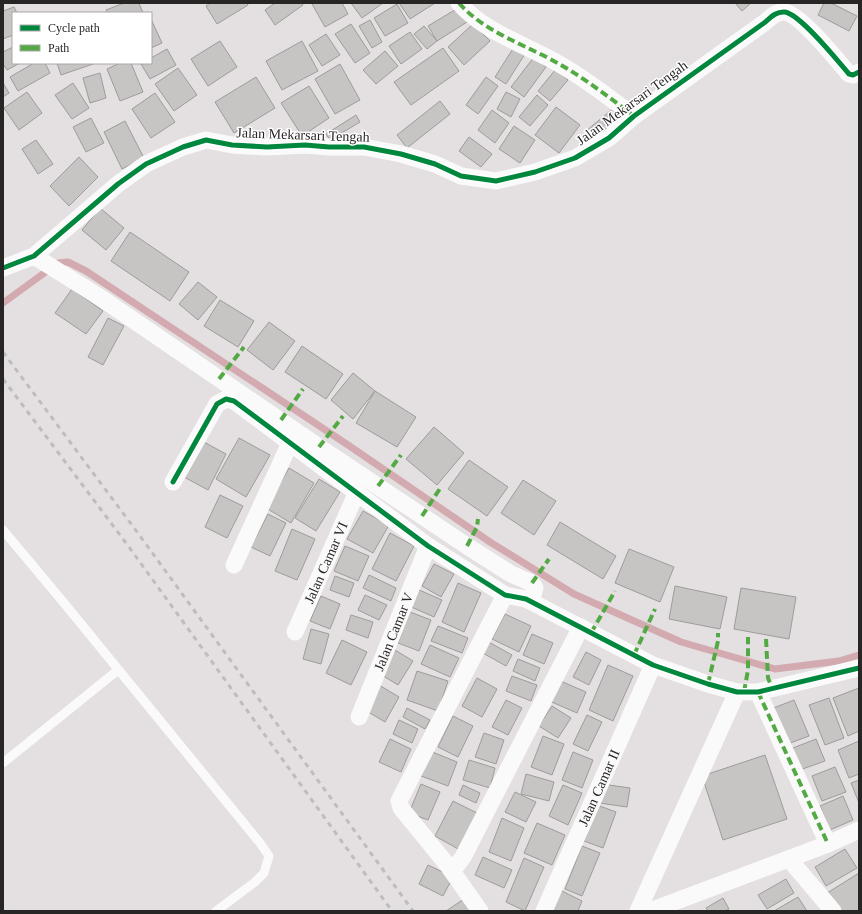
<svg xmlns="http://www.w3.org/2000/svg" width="862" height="914" font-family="'Times New Roman',serif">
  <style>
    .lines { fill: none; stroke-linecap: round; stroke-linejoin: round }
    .stream { stroke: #d2aaaf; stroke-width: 7 }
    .building { fill: #c6c5c4; stroke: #9e9c9b }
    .lane { stroke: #fbfafa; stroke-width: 9 }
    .street { stroke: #fbfafa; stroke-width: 17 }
    .rail { stroke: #bebdbd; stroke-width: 3; stroke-dasharray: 5 5; stroke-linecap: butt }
    .quiet { stroke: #53aa44; stroke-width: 4; stroke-dasharray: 8 4; stroke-linecap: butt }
    .cycleway-casing { stroke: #fff; stroke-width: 8 }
    .cycleway { stroke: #00873e; stroke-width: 5 }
    .labels { text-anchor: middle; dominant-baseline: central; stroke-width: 3; stroke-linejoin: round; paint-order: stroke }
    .street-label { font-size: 14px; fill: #282525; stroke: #fff }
  </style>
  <rect width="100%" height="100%" fill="#e4dfe0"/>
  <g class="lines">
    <path class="stream" d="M3 303 58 263 68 262 86 271 348 445 490 542 574 594 681 642 775 669 839 661 859 655"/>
  </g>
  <g class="building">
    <path d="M124 3H139L143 13H108L106 10Z"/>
    <path d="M210 3H247L248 5 217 24 206 6Z"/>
    <path d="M275 3H302L303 5 275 25 265 10Z"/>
    <path d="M314 3H342L348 14 325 27 312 4Z"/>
    <path d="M351 3H383L362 18Z"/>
    <path d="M399 3H435L410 19Z"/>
    <path d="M735 3H751L742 11Z"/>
    <path d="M824 3H831L857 16 849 31 818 15Z"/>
    <path d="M397 4 408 23 385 36 374 18Z"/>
    <path d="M14 7 17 13H13V35L3 39V11Z"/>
    <path d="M458 8 467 22 437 41 428 26Z"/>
    <path d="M151 19 162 43 151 48Z"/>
    <path d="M370 20 382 42 372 48 359 26Z"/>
    <path d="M351 24 370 53 355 63 335 34Z"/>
    <path d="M473 24 490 41 464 65 448 47Z"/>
    <path d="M424 26 437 41 427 49 414 34Z"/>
    <path d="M410 32 422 49 401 64 389 46Z"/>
    <path d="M326 34 340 55 322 66 309 45Z"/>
    <path d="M220 41 237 67 208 86 191 59Z"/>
    <path d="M302 41 318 71 282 90 266 61Z"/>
    <path d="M13 47V63H20L7 70 3 64V52Z"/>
    <path d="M514 47 525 54 506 84 495 77Z"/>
    <path d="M443 48 459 71 411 105 394 82Z"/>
    <path d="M167 49 176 65 150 79 141 64 151 63V58Z"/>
    <path d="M385 51 398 66 376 84 363 70Z"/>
    <path d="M534 57 546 67 524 97 511 87Z"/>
    <path d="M34 63H45L50 73 18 91 10 77Z"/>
    <path d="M57 63H96L61 75Z"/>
    <path d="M120 63H131L143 92 120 101 107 69Z"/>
    <path d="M340 64 360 100 335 114 315 79Z"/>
    <path d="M178 68 197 95 174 111 155 84Z"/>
    <path d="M556 69 568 80 550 101 538 91Z"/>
    <path d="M100 73 106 98 90 103 83 78Z"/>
    <path d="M256 77 275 108 234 133 215 102Z"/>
    <path d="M486 77 498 86 478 114 466 105Z"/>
    <path d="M3 83 9 93 3 97Z"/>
    <path d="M73 83 89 108 72 119 55 95Z"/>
    <path d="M309 86 329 118 302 136 281 103Z"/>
    <path d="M27 92 42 113 19 130 4 108Z"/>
    <path d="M506 92 520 99 511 117 497 109Z"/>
    <path d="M155 93 175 122 151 138 132 109Z"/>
    <path d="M537 95 548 105 530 126 519 117Z"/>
    <path d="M440 101 450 114 407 148 397 135Z"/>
    <path d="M556 107 580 125 559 153 535 135Z"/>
    <path d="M615 107 625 118 596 143 586 131Z"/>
    <path d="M492 110 509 123 495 143 478 130Z"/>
    <path d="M356 115 360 122 330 140 326 134Z"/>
    <path d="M91 118 104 143 86 152 73 127Z"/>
    <path d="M125 121 144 158 122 169 104 132Z"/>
    <path d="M514 126 535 140 520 163 499 149Z"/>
    <path d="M469 137 492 154 481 167 459 151Z"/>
    <path d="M36 140 53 164 38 174 22 149Z"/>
    <path d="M79 157 98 177 69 206 50 186Z"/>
    <path d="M100 208 124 228 106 250 82 230Z"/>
    <path d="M130 232 189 272 170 301 111 261Z"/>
    <path d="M198 282 217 297 198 320 179 304Z"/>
    <path d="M72 289 103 311 86 334 55 313Z"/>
    <path d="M220 300 254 321 238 347 204 326Z"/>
    <path d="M108 318 124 326 103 365 88 357Z"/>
    <path d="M269 322 295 341 273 370 247 350Z"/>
    <path d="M302 346 343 374 326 399 285 372Z"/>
    <path d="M353 373 375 391 353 419 331 400Z"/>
    <path d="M375 391 416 417 397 447 356 423Z"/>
    <path d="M434 427 464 453 437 485 406 459Z"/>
    <path d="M239 438 270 455 246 497 216 479Z"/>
    <path d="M202 441 226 454 208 490 184 477Z"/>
    <path d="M469 460 508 487 487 516 448 489Z"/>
    <path d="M289 468 314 483 291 523 266 508Z"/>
    <path d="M319 479 340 492 316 531 295 518Z"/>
    <path d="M523 480 556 501 534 535 501 513Z"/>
    <path d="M220 495 243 506 227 538 205 527Z"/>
    <path d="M363 511 389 525 373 553 347 539Z"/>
    <path d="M268 514 286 523 270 556 251 547Z"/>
    <path d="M560 522 616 556 603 579 547 545Z"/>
    <path d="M292 529 315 539 297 580 275 571Z"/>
    <path d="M390 533 414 546 396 581 372 569Z"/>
    <path d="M345 546 369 556 358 581 334 571Z"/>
    <path d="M629 549 674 567 660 602 615 583Z"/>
    <path d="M434 564 454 574 441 597 422 586Z"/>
    <path d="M369 575 396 588 391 601 363 588Z"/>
    <path d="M335 576 354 583 349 597 330 590Z"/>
    <path d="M458 583 481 593 464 632 442 622Z"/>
    <path d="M675 586 727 597 720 629 669 619Z"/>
    <path d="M741 588 796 597 789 639 734 629Z"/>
    <path d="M417 589 442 600 434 617 409 606Z"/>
    <path d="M365 595 387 605 379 620 358 610Z"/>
    <path d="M321 596 340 604 330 629 310 621Z"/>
    <path d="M410 612 431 620 419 651 398 643Z"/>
    <path d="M505 614 531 626 519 652 492 639Z"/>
    <path d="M351 615 373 622 368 638 346 630Z"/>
    <path d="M438 626 468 638 462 653 431 641Z"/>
    <path d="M311 629 329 634 321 664 303 659Z"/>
    <path d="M532 634 553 643 544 664 523 655Z"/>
    <path d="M342 640 367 652 351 685 326 673Z"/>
    <path d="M487 641 512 655 506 666 481 652Z"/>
    <path d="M430 645 459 658 450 677 421 664Z"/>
    <path d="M395 650 413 661 398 685 380 674Z"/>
    <path d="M586 652 601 660 589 685 573 677Z"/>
    <path d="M518 659 540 668 535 681 513 671Z"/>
    <path d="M608 665 633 676 613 721 589 710Z"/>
    <path d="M417 671 448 681 438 711 407 700Z"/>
    <path d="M512 676 537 685 531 701 506 691Z"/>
    <path d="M477 678 497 689 482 717 462 706Z"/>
    <path d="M556 679 586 692 577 713 547 700Z"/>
    <path d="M379 685 399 697 385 722 365 710Z"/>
    <path d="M859 688V731L848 736 833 698Z"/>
    <path d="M829 698 844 738 825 745 809 705Z"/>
    <path d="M506 700 522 708 508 735 492 727Z"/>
    <path d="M794 700 809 736 785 745 771 709Z"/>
    <path d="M552 706 571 718 558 738 539 726Z"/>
    <path d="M407 708 430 720 425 729 403 717Z"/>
    <path d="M587 715 602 722 588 751 573 744Z"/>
    <path d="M453 716 473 726 458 757 438 747Z"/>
    <path d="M399 720 418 729 412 743 393 734Z"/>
    <path d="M484 733 504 740 496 764 475 757Z"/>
    <path d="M543 736 564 744 552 775 531 767Z"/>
    <path d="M390 739 411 749 401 772 379 762Z"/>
    <path d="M816 739 825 761 797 771 788 750Z"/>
    <path d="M859 741V774L849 778 838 750Z"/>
    <path d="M430 751 457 762 448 786 421 776Z"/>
    <path d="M573 752 593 760 582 788 562 780Z"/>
    <path d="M765 755 787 819 723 840 702 776Z"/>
    <path d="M469 760 495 768 490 788 463 780Z"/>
    <path d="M835 767 846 792 822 801 812 776Z"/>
    <path d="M526 774 554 782 549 801 521 794Z"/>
    <path d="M859 780V803L851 783Z"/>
    <path d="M421 784 440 792 428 820 409 813Z"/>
    <path d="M602 784 630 788 627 807 599 803Z"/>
    <path d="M463 785 480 793 476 803 459 795Z"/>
    <path d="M563 785 582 793 568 825 549 816Z"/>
    <path d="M515 792 536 802 526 822 505 812Z"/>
    <path d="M843 796 853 820 830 830 820 806Z"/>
    <path d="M453 801 479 814 460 850 435 836Z"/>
    <path d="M597 805 616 812 603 848 584 841Z"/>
    <path d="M502 818 524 828 511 861 489 852Z"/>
    <path d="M537 823 565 835 552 865 524 853Z"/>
    <path d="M582 846 600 853 582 896 565 889Z"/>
    <path d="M845 849 857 868 826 886 815 867Z"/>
    <path d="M483 857 512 870 504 888 475 875Z"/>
    <path d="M524 858 544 867 525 911 506 902Z"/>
    <path d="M428 865 453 877 443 896 419 884Z"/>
    <path d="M859 873V911H838L827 893Z"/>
    <path d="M786 879 794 893 767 909 758 895Z"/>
    <path d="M560 890 582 901 578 911H551Z"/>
    <path d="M798 897 807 911H774Z"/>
    <path d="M723 898 729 909 725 911H708L706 908Z"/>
    <path d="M464 899 473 911H446Z"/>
  </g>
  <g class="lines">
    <g class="lane">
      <path d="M3 530 64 603 260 843 269 856 264 873 255 882 216 911"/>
      <path d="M3 763 118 670"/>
    </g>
    <g class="street">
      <path d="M459 3C485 33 527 45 561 65 587 80 610 98 634 116"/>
      <path d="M34 256 101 298 319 447 467 546 511 574 532 583 535 588 533 595 526 599"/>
      <path d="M3 268 34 256 118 184 146 164 183 147 206 140 232 145 267 147 305 145 329 147H364L401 154 435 164 461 176 496 181 535 172 575 158 609 138 634 116 764 23C770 18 776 11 785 12 801 15 837 60 849 74L853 75 859 72"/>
      <path d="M173 482 217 404 226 399 234 401 428 546 505 595 526 599 653 665 708 684 737 692H758L859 668"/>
      <path d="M234 565 290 443"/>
      <path d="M505 595 399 801 401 808 449 867 456 866 463 857 581 627"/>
      <path id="s1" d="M295 632 356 494"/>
      <path d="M758 692 828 844"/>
      <path id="s2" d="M359 717 428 546"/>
      <path d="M789 859 833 911"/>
      <path d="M449 867 480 911"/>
      <path id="s3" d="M544 911 653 665"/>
      <path d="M638 911 737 692"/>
      <path d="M650 911 828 844 859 830"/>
    </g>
    <g class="rail">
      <path d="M3 352 140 536 413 911"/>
      <path d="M3 379 129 547 392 911"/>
    </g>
    <g class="quiet">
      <path d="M459 3C485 33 527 45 561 65 587 80 610 98 634 116"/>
      <path d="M219 379 244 347"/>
      <path d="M281 420 303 389"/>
      <path d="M319 447 343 416"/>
      <path d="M378 486 401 455"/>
      <path d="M422 516 441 487"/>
      <path d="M467 546 477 527 478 519"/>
      <path d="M532 583 549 559"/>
      <path d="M591 633 615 591"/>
      <path d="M766 639 768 678 772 688"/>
      <path d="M634 655 655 609"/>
      <path d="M708 684 718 641V633"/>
      <path d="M744 692 748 670V637"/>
      <path d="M758 692 828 844"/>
    </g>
    <defs>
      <g id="cycleway">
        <path d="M3 268 34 256 118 184 146 164 183 147 206 140 232 145 267 147 305 145 329 147H364L401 154 435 164 461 176 496 181 535 172 575 158 609 138 634 116 764 23C770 18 776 11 785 12 801 15 837 60 849 74L853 75 859 72"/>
        <path d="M173 482 217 404 226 399 234 401 428 546 505 595 526 599 653 665 708 684 737 692H758L859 668"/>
      </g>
    </defs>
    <use href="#cycleway" class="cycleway-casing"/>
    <use href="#cycleway" class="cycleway"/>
  </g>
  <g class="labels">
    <g class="street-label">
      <text transform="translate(632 103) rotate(-36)">Jalan Mekarsari Tengah</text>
      <text transform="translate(303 135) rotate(2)">Jalan Mekarsari Tengah</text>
      <text stroke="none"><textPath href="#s1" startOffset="76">Jalan Camar VI</textPath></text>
      <text stroke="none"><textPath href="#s2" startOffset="92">Jalan Camar V</textPath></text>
      <text stroke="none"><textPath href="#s3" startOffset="135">Jalan Camar II</textPath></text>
    </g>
  </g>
  <rect width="862" height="914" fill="none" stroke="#282525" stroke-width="8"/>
  <rect x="12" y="12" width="140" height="52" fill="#ffffff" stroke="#a9a8a8"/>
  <rect x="20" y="25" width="20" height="6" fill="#00873e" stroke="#a9a8a8"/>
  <text x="48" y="32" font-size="12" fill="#282525">Cycle path</text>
  <rect x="20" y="45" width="20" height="6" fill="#53aa44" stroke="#a9a8a8"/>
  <text x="48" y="52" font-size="12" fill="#282525">Path</text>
</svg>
